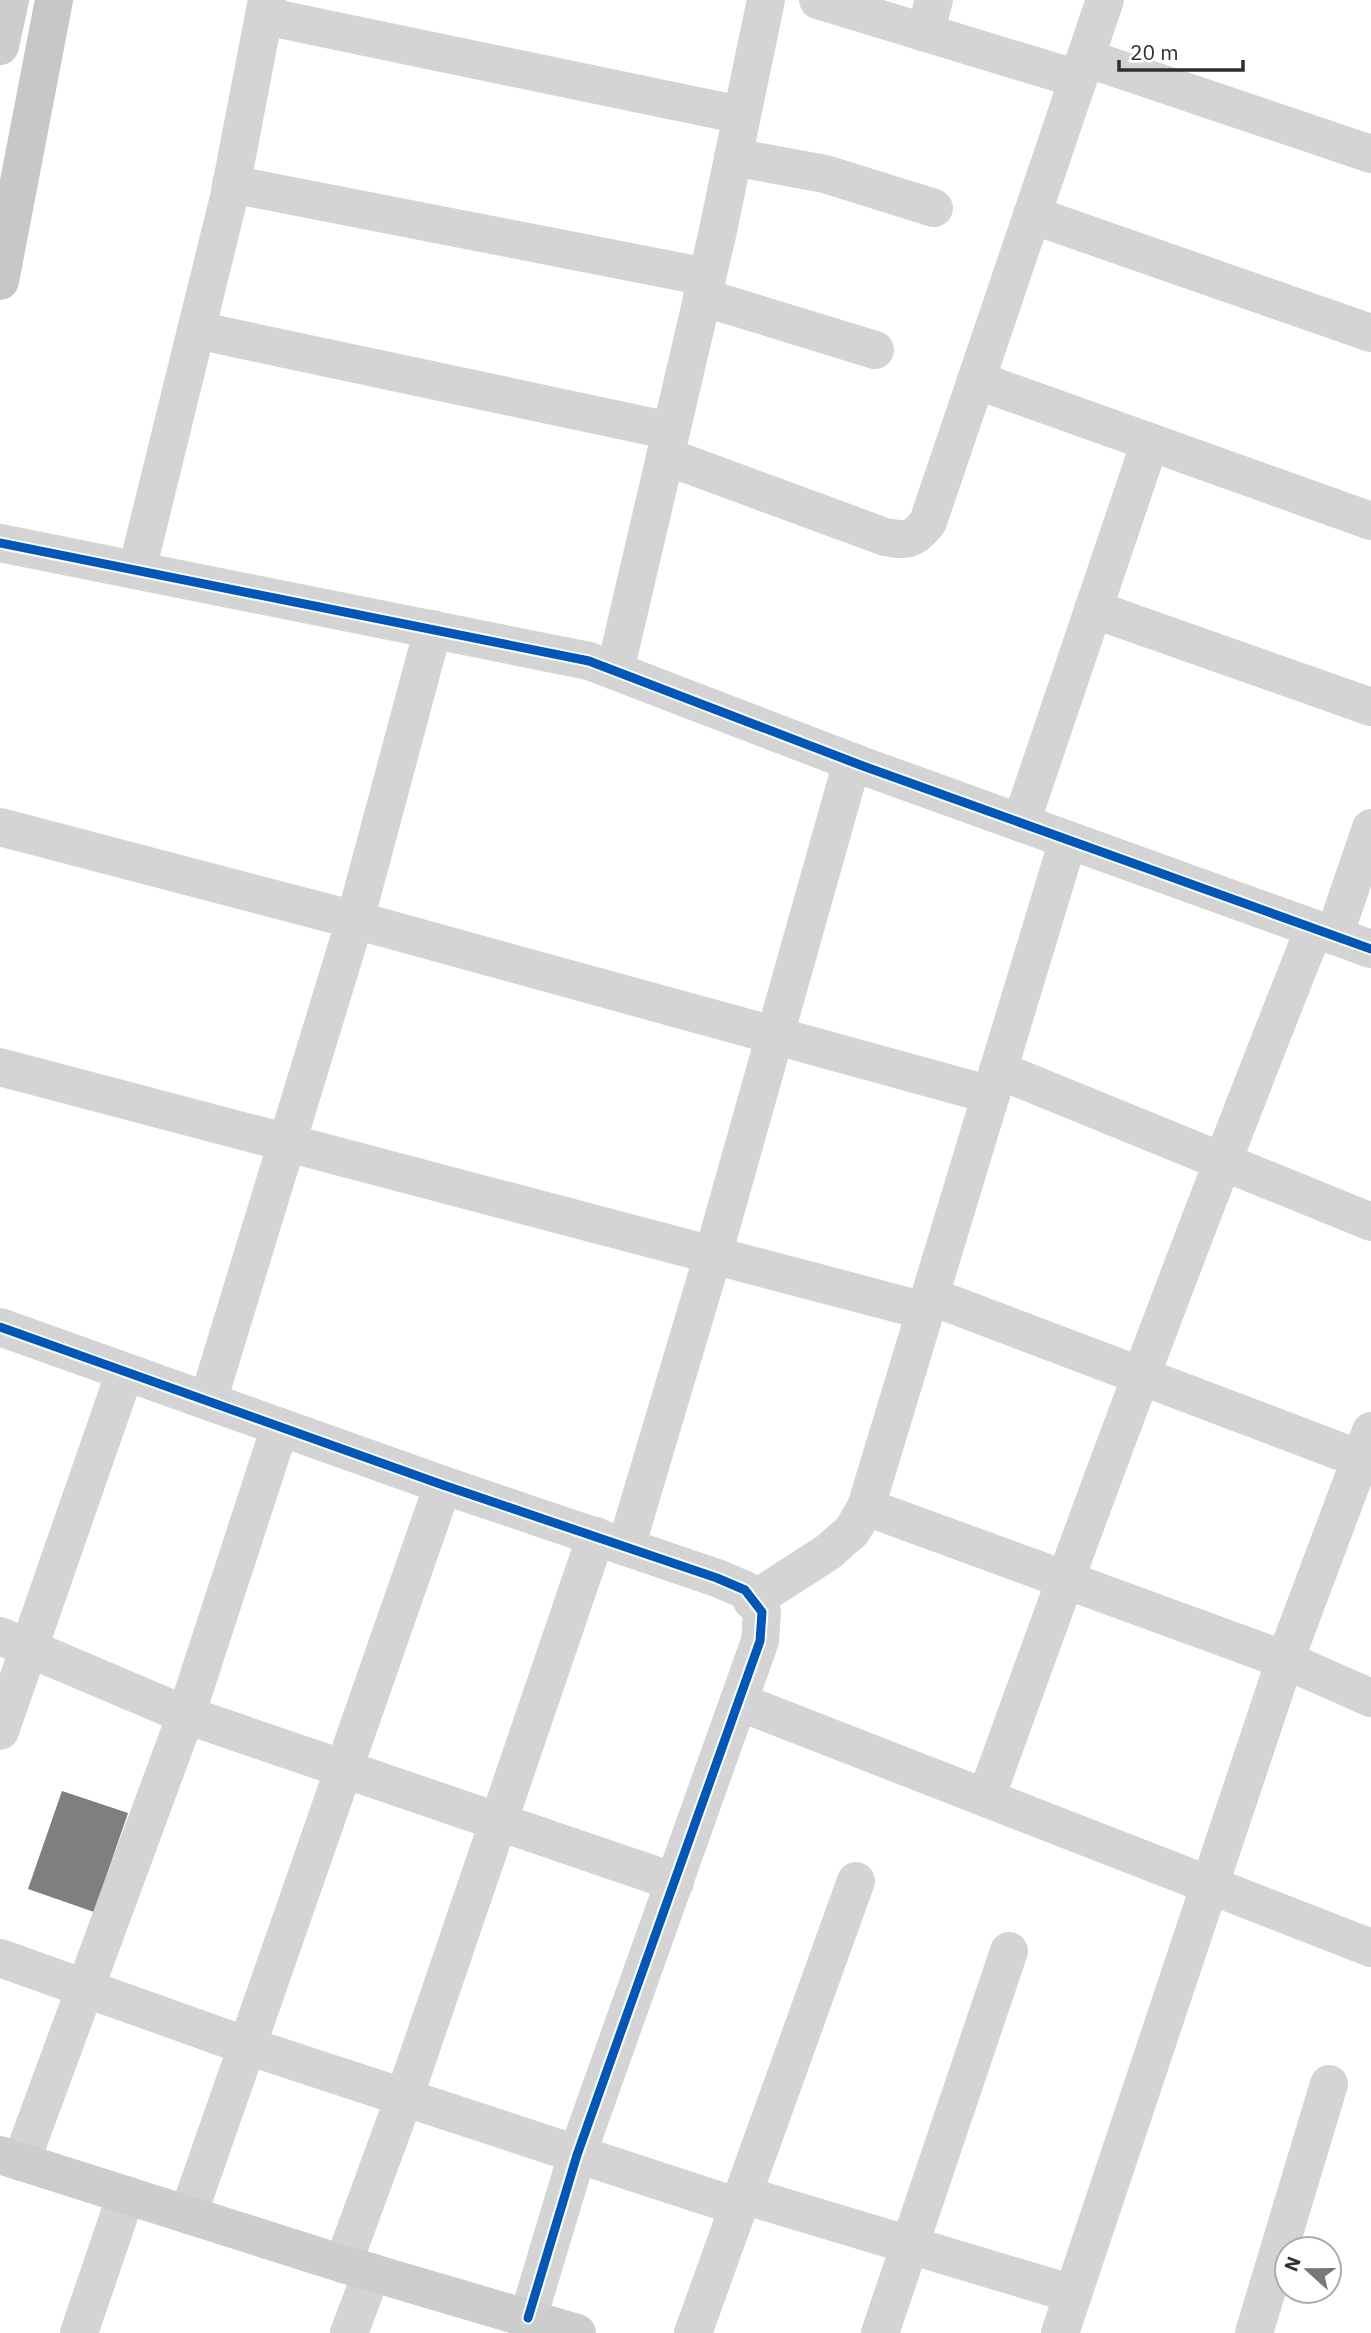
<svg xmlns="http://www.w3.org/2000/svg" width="1371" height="2333" font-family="'IBM Plex Sans',sans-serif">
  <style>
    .building { fill: #7f7f7f }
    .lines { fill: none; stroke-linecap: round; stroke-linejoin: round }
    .street { stroke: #d4d4d4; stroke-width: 38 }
    .secondary { stroke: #cdcdcd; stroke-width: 38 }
    .primary { stroke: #c7c7c7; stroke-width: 38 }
    .cycleway-casing { stroke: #fff; stroke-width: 13 }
    .cycleway { stroke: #0057b8; stroke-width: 9 }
  </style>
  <rect width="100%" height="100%" fill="#fff"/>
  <path class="building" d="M62 1791 128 1813 94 1912 28 1889Z"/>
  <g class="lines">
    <g class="street">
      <path d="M818 0 1078 79"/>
      <path d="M264 16 741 115"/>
      <path d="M925 33 934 0"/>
      <path d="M1086 58 1371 154"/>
      <path d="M733 157 825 174 934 208"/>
      <path d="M231 184 707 277"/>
      <path d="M1032 215 1371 333"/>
      <path d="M702 297 875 350"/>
      <path d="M196 330 671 431"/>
      <path d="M976 380 1371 521"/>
      <path d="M665 456 885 537C907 541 913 541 928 522L1105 0"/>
      <path d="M0 543 589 661 863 766 1371 949"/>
      <path d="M137 570 229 197 267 0"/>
      <path d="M1093 609 1371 707"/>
      <path d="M615 671 717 235 766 0"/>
      <path d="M1021 823 1150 442"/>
      <path d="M0 827 355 920 991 1095"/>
      <path d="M1334 936 1371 828"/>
      <path d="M0 1067 925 1311"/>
      <path d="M998 1070 1371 1222"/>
      <path d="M930 1296 1360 1459"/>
      <path d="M0 1327 443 1485 717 1578 745 1590 762 1612 760 1641 577 2155 528 2318"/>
      <path d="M208 1401 355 920 433 629"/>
      <path d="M866 1507 1285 1660 1371 1698"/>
      <path d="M626 1547 713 1255 852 762"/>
      <path d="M752 1601 828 1552 852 1531 866 1507 1068 840"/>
      <path d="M0 1636 186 1715 675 1882"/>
      <path d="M739 1702 1371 1948"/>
      <path d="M0 1731 125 1372"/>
      <path d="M986 1798C1091 1506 1199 1217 1314 929"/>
      <path d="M0 1958 247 2046 739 2207"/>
      <path d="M21 2162 186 1715 280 1427"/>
      <path d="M743 2195 1073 2294"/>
      <path d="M188 2215 443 1485"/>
      <path d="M343 2264 404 2098 596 1536"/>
      <path d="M79 2333 126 2195"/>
      <path d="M349 2333 372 2272"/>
      <path d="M693 2333 856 1881"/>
      <path d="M880 2333 1009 1951"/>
      <path d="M1060 2333 1285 1660 1371 1431"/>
      <path d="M1254 2333 1329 2084"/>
    </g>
    <g class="secondary">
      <path d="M0 46 10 0"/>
      <path d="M0 2155 343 2264 577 2333"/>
    </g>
    <path class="primary" d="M0 281 54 0"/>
    <defs>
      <g id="cycleway">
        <path d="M0 543 589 661 863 766 1371 949"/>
        <path d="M0 1327 443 1485 717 1578 745 1590 762 1612 760 1641 577 2155 528 2318"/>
      </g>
    </defs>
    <use href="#cycleway" class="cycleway-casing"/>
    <use href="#cycleway" class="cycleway"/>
  </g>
  <g transform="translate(1308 2270) rotate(291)"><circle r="33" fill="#ffffff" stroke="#acacac" stroke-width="2"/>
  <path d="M0-5L12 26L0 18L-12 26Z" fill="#787878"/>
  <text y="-10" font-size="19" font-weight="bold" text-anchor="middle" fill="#2f2f2f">N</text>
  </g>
  <path d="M1119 60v10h124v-10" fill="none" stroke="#2f2f2f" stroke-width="3.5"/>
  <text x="1130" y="60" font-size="21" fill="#2f2f2f" stroke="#ffffff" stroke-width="5" paint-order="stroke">20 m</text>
</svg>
